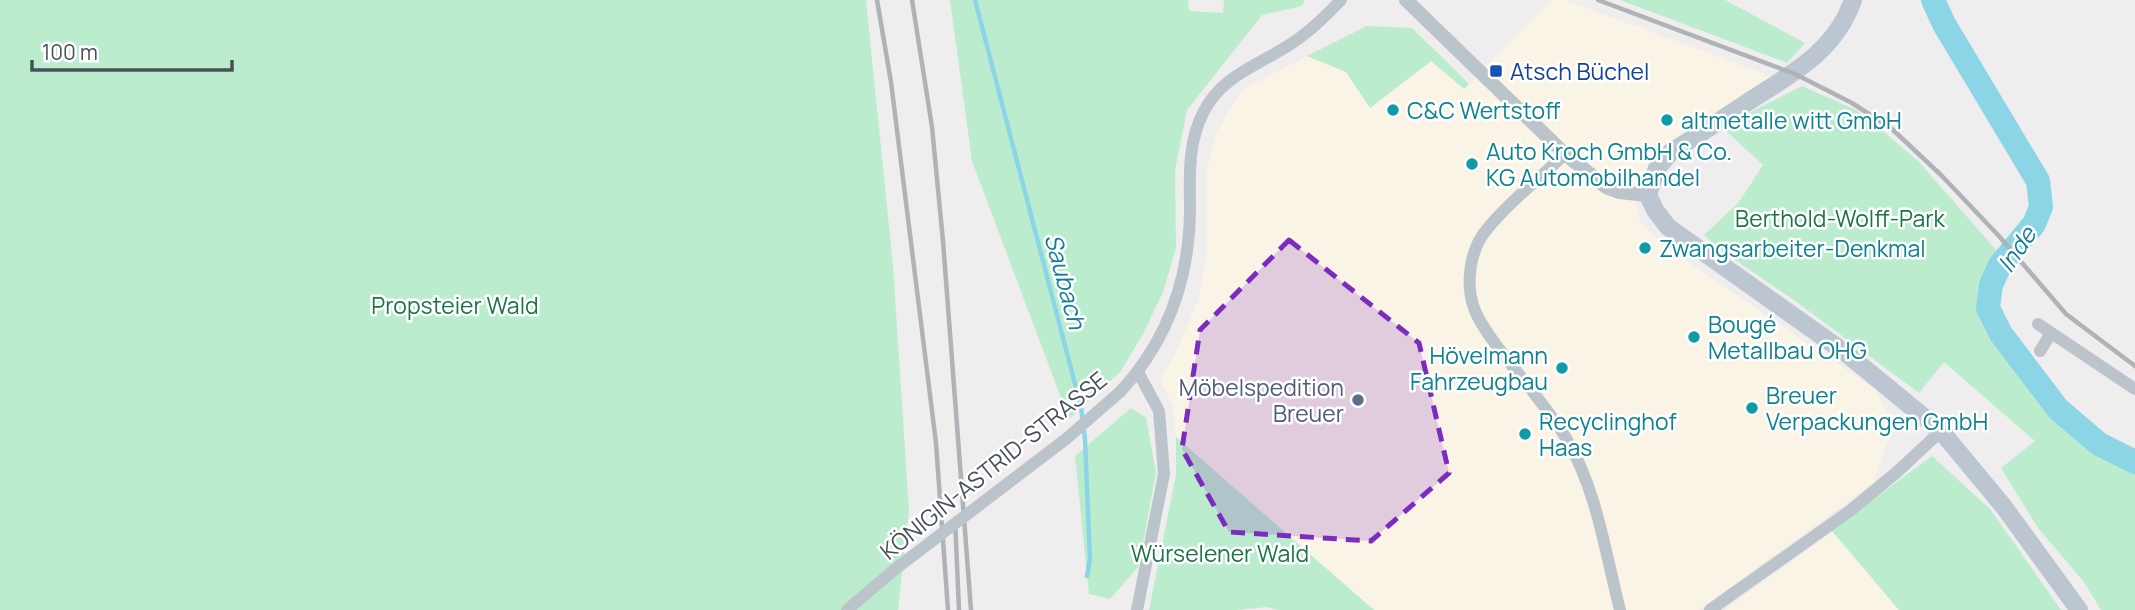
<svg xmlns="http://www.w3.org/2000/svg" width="2135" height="610" font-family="Manrope,sans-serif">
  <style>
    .commercial { fill: #faf4e6 }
    .green { fill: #bcecce }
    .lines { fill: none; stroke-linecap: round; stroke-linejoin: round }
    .stream { stroke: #8cd5e6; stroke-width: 4.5 }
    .river { stroke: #8cd5e6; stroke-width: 24 }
    .minor { stroke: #bcc4cb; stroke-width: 12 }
    .tertiary { stroke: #bcc4cb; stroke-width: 14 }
    .secondary { stroke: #bbc6d0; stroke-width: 18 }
    .rail { stroke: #afb2b7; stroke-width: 4.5 }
    .minor-bridge { stroke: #bcc4cb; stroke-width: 12 }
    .marked { fill: #7b2cbf; fill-opacity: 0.2; stroke: #7b2cbf; stroke-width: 5; stroke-dasharray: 14 9; stroke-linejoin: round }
    .transit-dot { fill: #1a4fb4; stroke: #fff; stroke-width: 2.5 }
    .culture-dot { fill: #0f9aa8; stroke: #fff; stroke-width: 2.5 }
    .service-dot { fill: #5c6f8a; stroke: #fff; stroke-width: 2.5 }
    .labels { text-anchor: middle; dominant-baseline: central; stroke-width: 5; stroke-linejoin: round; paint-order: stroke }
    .transit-label { font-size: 23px; fill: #164399; stroke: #fff; text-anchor: start }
    .culture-label { font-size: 23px; fill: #0d838f; stroke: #fff; text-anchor: start }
    .park-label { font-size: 23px; fill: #1b7647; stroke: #fff }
    .service-label { font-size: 23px; fill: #4e5e75; stroke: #fff; text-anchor: end }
    .street-label { font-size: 23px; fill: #465059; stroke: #fff }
    .water-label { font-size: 24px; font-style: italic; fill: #147e97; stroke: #fff }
  </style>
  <rect width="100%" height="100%" fill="#efeded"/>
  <g class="commercial">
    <path d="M1551 0H1565L1771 76 1721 114 1668 147 1648 165 1634 190 1640 221 1662 244 1876 390 1893 428 1873 483 1699 610H1374L1176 437 1173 406 1160 381 1177 350 1199 298 1207 253V170L1216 133 1242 90 1307 56 1346 72 1370 108 1432 61 1464 89Z"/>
    <path d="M1833 531 1899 610H1725Z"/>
  </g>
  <g class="green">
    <path d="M0 0H866L893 266 909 510 898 610H0Z"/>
    <path d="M950 0H1188L1189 11 1223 13 1224 0H1305L1302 6 1262 15 1187 110 1175 170 1176 248 1163 292 1143 334 1120 372 1069 419 972 161Z"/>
    <path d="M1620 0H1725L1805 43 1787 63Z"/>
    <path d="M1367 26 1412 28 1469 84 1464 89 1431 61 1370 108 1346 72 1307 56Z"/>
    <path d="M1802 86 1858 111 1882 130 1919 162 1997 251 1983 295 1984 320 2037 399 2070 430 2135 469V610H2101L2084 582 2038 528 2001 468 2035 441 1944 362 1919 393 1798 303 1722 251 1704 235 1739 202 1763 165 1722 127Z"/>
    <path d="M1131 408 1146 418 1156 472 1139 566 1110 599 1089 594 1075 456Z"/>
    <path d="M1176 437 1374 610H1278L1267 607 1237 610H1149L1176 475Z"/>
    <path d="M1932 456 1990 509 2061 610H1899L1831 530Z"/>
  </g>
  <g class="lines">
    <path class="stream" d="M975 0 1081 407 1085 439 1090 559 1087 576"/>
    <path class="river" d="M1933 0 1944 24 2038 181 2041 207 2034 224 2000 265 1991 285 1988 308 2001 334 2058 409 2099 444 2135 462"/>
    <g class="minor">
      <path d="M1565 154C1540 178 1510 201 1488 228 1470 248 1465 283 1474 308 1479 323 1490 336 1499 349 1521 378 1547 407 1566 438 1597 490 1605 552 1620 610"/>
      <path d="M2038 324 2135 389"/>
      <path d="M2040 351 2051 333"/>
      <path d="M1121 391C1167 341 1189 281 1190 212 1190 178 1187 145 1203 113 1221 76 1257 66 1289 45 1309 33 1325 17 1341 0"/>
      <path d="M847 610 894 570"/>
      <path d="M1137 610 1164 474 1159 411 1138 372"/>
      <path d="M1710 610 1851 510 1897 472 1941 431"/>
    </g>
    <path class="tertiary" d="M1406 0 1565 154 1606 187 1619 192 1648 195"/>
    <path class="secondary" d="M1853 0C1835 52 1791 74 1748 102 1722 119 1697 136 1671 152L1657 168 1648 195 1655 210 1668 227 1847 354 1941 431 2004 507 2079 610"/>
    <g class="rail">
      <path d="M877 0 891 82 936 443 948 610"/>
      <path d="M912 0 932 127 943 241 971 610"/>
      <path d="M1598 0 1795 74 1852 103 1892 129 1941 175 1998 235 2066 314 2135 366"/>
      <path d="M955 519 959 610"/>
    </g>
    <path class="minor-bridge" d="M894 570 1066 439 1121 391"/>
  </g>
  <path class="marked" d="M1289 240 1419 343 1449 473 1371 541 1229 532 1182 449 1200 330Z"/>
  <rect class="transit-dot" x="1489" y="64" width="14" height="14" rx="3.5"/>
  <g class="culture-dot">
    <circle cx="1393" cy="110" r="7"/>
    <circle cx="1667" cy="120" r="7"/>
    <circle cx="1472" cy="164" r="7"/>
    <circle cx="1645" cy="248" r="7"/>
    <circle cx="1694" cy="337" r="7"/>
    <circle cx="1562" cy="368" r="7"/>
    <circle cx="1752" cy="408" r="7"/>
    <circle cx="1525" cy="434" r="7"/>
  </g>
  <circle class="service-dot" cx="1358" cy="400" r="7"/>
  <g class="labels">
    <g class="transit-label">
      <text x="1510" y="71">Atsch Büchel</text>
    </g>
    <g class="culture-label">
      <text x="1407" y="110">C&amp;C Wertstoff</text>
      <text x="1681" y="120">altmetalle witt GmbH</text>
      <text x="1486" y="151">Auto Kroch GmbH &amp; Co.<tspan x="1486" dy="26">KG Automobilhandel</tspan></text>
      <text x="1659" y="248">Zwangsarbeiter-Denkmal</text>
      <text x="1708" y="324">Bougé<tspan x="1708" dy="26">Metallbau OHG</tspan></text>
      <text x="1548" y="355" text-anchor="end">Hövelmann<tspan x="1548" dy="26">Fahrzeugbau</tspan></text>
      <text x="1766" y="395">Breuer<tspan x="1766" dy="26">Verpackungen GmbH</tspan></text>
      <text x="1539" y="421">Recyclinghof<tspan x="1539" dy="26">Haas</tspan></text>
    </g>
    <g class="park-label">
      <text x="1840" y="218">Berthold-Wolff-Park</text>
      <text x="455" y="305">Propsteier Wald</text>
      <text x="1220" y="553">Würselener Wald</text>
    </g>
    <g class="service-label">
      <text x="1344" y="387">Möbelspedition<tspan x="1344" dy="26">Breuer</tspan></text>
    </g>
    <g class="street-label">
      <text transform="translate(993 465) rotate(-39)">KÖNIGIN-ASTRID-STRASSE</text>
    </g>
    <g class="water-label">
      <text transform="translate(2016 249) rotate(-56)">Inde</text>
      <text transform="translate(1066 281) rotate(75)">Saubach</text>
    </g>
  </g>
  <path d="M32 60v10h200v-10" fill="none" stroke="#465059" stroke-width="3.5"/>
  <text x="42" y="60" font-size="21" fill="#465059" stroke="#ffffff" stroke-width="5" paint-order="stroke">100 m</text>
</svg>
